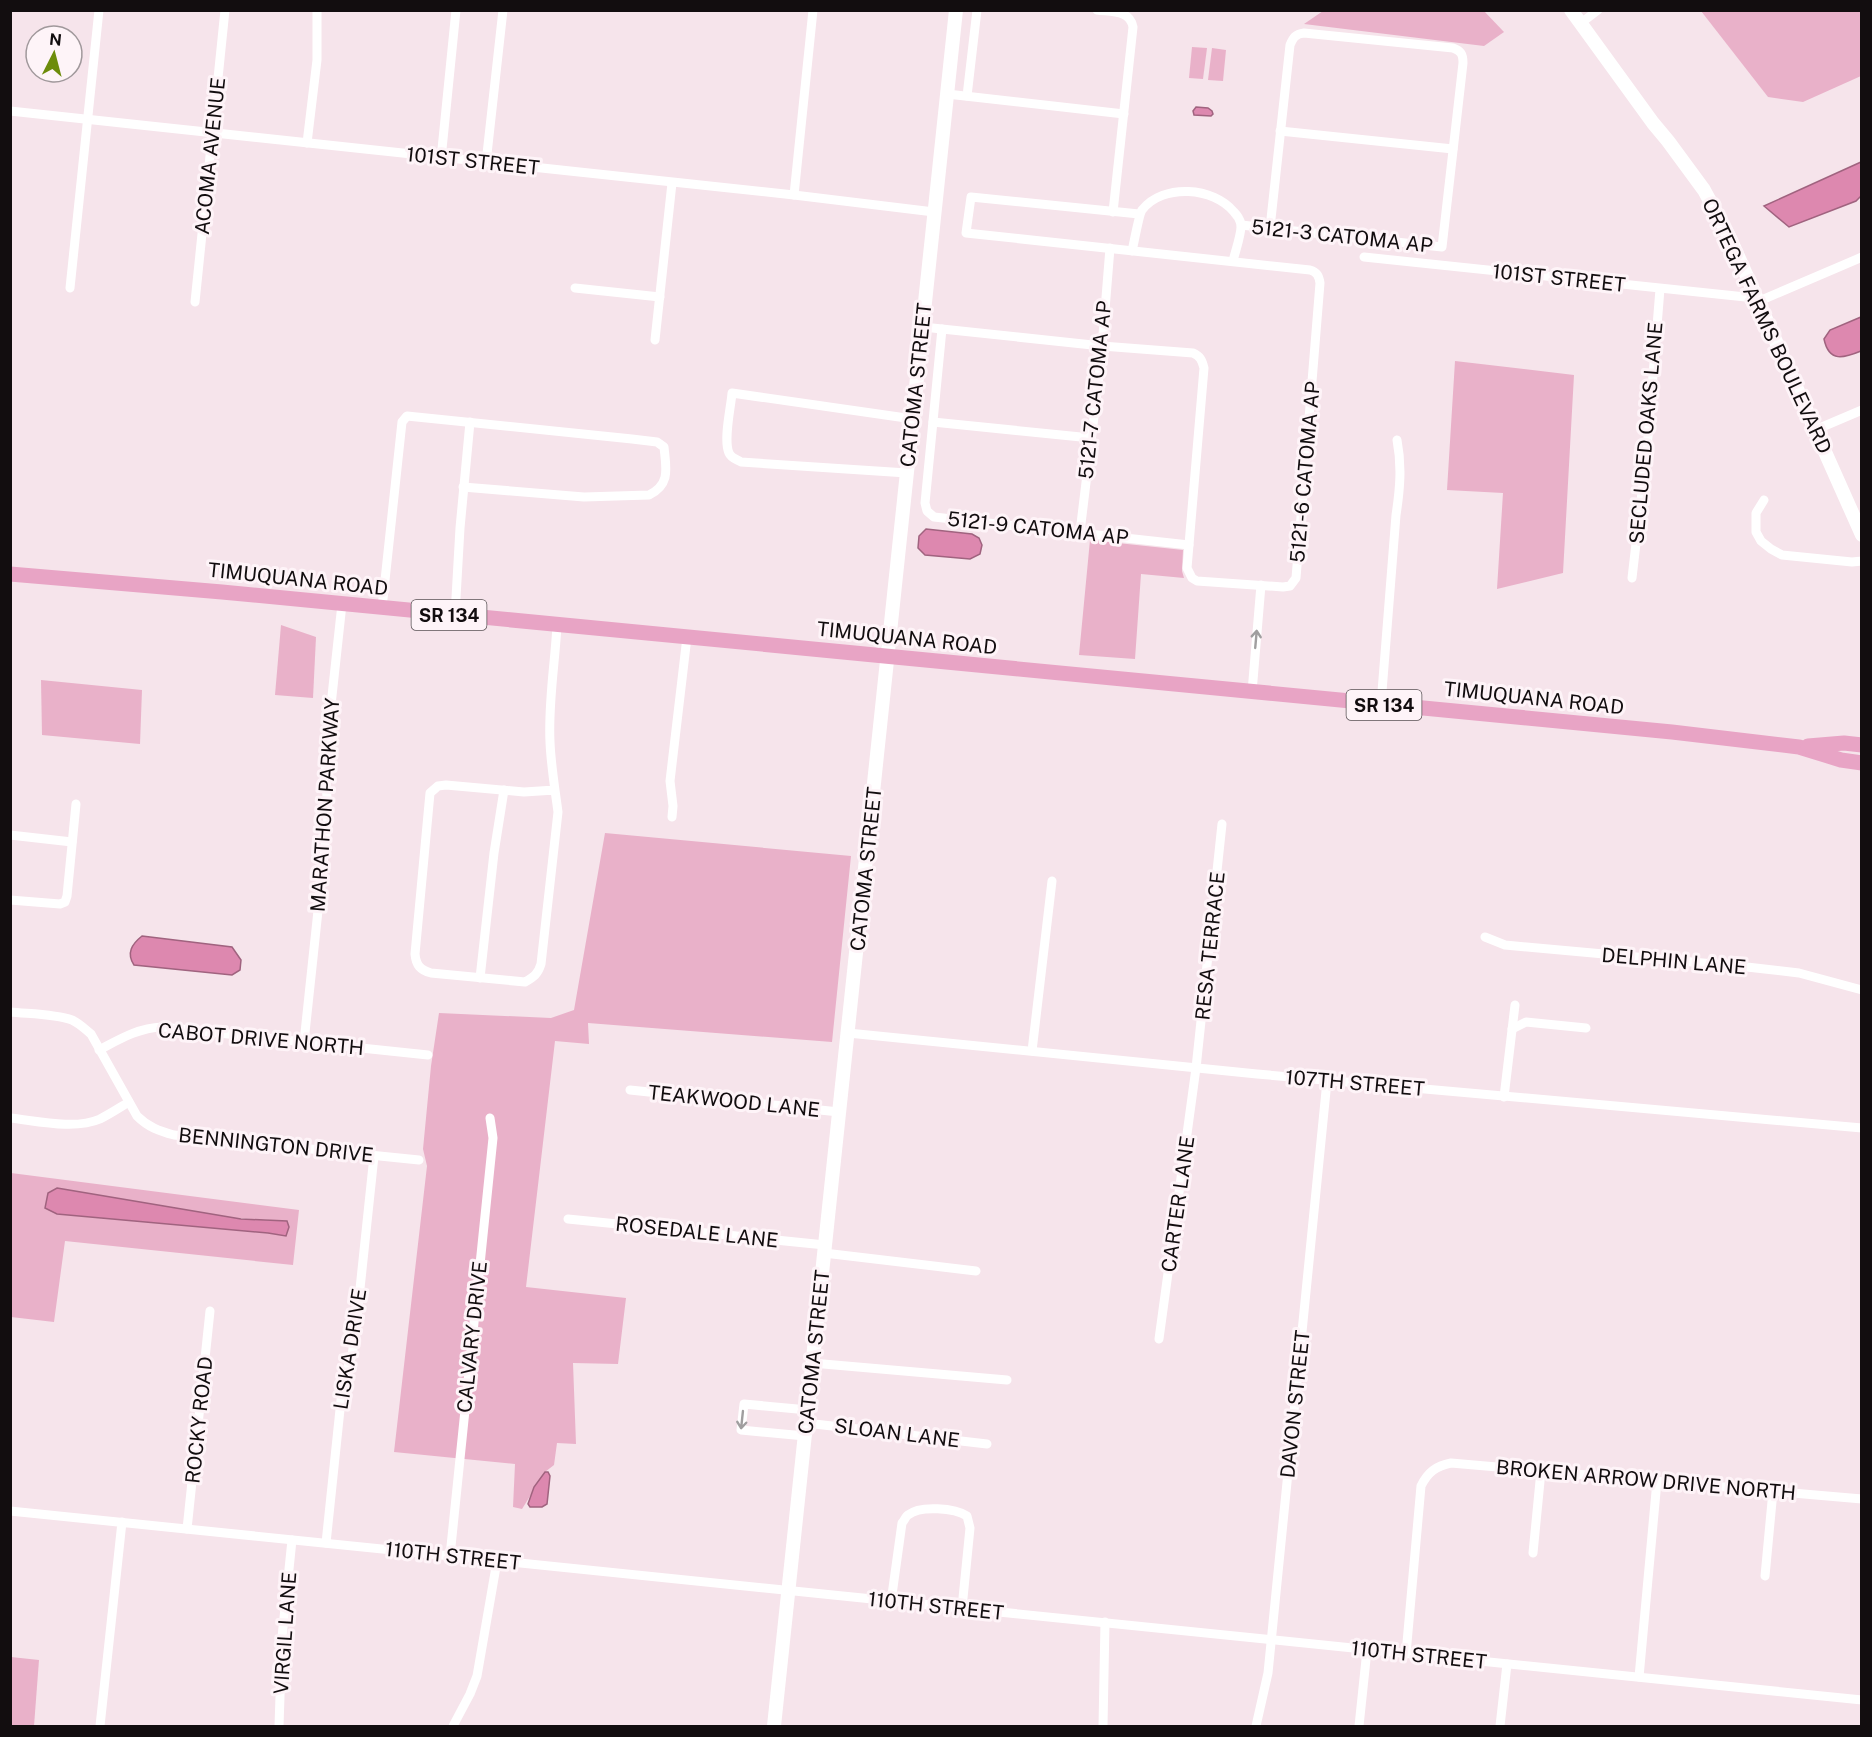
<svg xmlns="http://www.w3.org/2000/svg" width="1872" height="1737" font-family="'Public Sans',sans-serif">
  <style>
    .green { fill: #e9b1c9; fill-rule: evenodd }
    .water { fill: #dd88af; stroke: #a0637f; stroke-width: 1.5 }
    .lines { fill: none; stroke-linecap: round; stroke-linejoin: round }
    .street { stroke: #fff; stroke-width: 9 }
    .secondary { stroke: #fff; stroke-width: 14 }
    .primary { stroke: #e8a4c5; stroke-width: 15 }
    .oneway { stroke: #a09e9f }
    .labels { text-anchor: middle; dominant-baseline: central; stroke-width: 6; stroke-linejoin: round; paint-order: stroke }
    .shield { fill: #fef4f8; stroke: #595255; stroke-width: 1.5 }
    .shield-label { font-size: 18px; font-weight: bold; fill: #120d0f }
    .street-label { font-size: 20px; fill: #120d0f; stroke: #fef4f8 }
  </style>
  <rect width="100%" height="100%" fill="#f6e4eb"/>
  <g class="green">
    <path d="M1483 10 1504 32 1484 46 1304 24 1323 11Z"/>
    <path d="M1701 11H1861V76L1803 102 1768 97Z"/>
    <path d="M1192 47 1207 48 1203 79 1189 78Z"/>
    <path d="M1212 48 1226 50 1223 81 1208 80Z"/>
    <path d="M1455 361 1574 375 1563 573 1497 589 1503 493 1447 490Z"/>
    <path d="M1090 540 1183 550 1182 571 1184 578 1141 574 1135 659 1079 655Z"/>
    <path d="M281 625 316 637 313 698 275 695Z"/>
    <path d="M41 680 142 690 140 744 42 735Z"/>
    <path d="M605 833 851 856 832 1042 588 1023 589 1044 555 1041 526 1287 626 1298 618 1364 573 1363 576 1444 557 1443 554 1465 545 1472 522 1509 513 1507 515 1464 394 1452 427 1166 423 1149 431 1066 439 1013 551 1018 574 1010Z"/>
    <path d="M11 1173 299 1210 293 1265 65 1241 54 1322 11 1317ZM45 1207 287 1221 289 1227 286 1236 268 1233 57 1214Z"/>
    <path d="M11 1657 39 1660 34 1726H11Z"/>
  </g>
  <g class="water">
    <path d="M1196 107 1208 108 1212 111 1213 114 1211 116 1194 115 1193 111Z"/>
    <path d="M1861 162V196L1856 201 1789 227 1764 206Z"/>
    <path d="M1861 317V351C1844 358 1829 363 1824 339L1830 330Z"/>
    <path d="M926 529 972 534 979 538 982 545 980 554 970 559 925 555 918 548 919 536Z"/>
    <path d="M142 936 232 947 241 960 240 970 232 975 134 965C126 953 132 944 142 936Z"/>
    <path d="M57 1188 241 1219 287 1221 289 1227 286 1236 268 1233 57 1214 45 1208 48 1193Z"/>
    <path d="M545 1472H548L550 1476 547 1504 542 1507H530L528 1504 534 1487Z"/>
  </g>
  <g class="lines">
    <g class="street">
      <path d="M1097 10C1112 12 1130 10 1133 27L1113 212"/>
      <path d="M1581 23 1598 10"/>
      <path d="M947 94 1124 114"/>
      <path d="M967 96 977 10"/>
      <path d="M10 111 794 195 934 212"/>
      <path d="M1280 131 1453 149"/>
      <path d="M307 143 317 60V10"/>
      <path d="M441 159 456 10"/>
      <path d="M486 163 503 10"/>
      <path d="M794 195 813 10"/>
      <path d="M1241 225 1442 247 1463 63C1463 54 1461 51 1453 48L1304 33C1295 34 1293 38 1290 45L1270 228"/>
      <path d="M1132 251C1134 243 1139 214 1142 210 1163 183 1214 187 1234 212 1237 215 1240 220 1241 224 1242 233 1235 252 1233 261"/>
      <path d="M1364 257 1755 298"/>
      <path d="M70 288 99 10"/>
      <path d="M575 288 660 297"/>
      <path d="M195 302 225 10"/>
      <path d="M1757 302 1862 257"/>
      <path d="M923 327 1102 346 1193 353C1200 356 1202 360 1204 368L1187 568 1192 578 1197 581 1283 587 1290 586 1296 578 1320 283C1319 276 1317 272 1310 270L966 233 971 197 1139 214"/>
      <path d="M942 329 925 503 927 511 934 517 1189 545"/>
      <path d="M655 340 672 183"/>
      <path d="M933 422 1091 438"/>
      <path d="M1815 430 1862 410"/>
      <path d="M907 473 741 462C736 459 731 458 729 453 723 440 731 407 732 393L913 419"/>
      <path d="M1764 500 1756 513V532L1761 541 1771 549 1782 555 1852 562 1862 561"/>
      <path d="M1080 532 1101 359 1110 248"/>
      <path d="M1632 578 1647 449 1660 289"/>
      <path d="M382 608 402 422 407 416 632 439 657 442 664 447C666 468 671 484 649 495L584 497 463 487"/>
      <path d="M455 615 460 528 470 422"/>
      <path d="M1252 692 1261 585"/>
      <path d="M1381 704 1396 515C1400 489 1402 466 1397 440"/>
      <path d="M555 790 524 792 446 785 438 786 430 793 415 954C416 965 420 970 431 973L525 982C534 977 538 974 541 964L558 812C555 789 551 766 550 742 548 703 555 664 557 625"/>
      <path d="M672 817 673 806 670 781 687 637"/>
      <path d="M10 835 72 842"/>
      <path d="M10 900 60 904 65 902 67 896 76 804"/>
      <path d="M1485 937 1505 945 1747 967 1799 973 1862 990"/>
      <path d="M480 978 494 853 504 790"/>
      <path d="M10 1012C29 1014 55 1014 72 1020 79 1023 85 1029 91 1034L137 1116C148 1127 159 1131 174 1135L419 1160"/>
      <path d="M1512 1029 1526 1022 1586 1028"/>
      <path d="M848 1033 1257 1074 1862 1128"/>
      <path d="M304 1042 328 817 325 760 342 604"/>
      <path d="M99 1050C120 1039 138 1028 162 1027L428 1055"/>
      <path d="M1032 1051 1052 881"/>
      <path d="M630 1090 839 1112"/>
      <path d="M1504 1097 1515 1005"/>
      <path d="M10 1118C37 1121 75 1130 100 1119 110 1114 119 1108 129 1102"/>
      <path d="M568 1219 825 1245"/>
      <path d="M824 1253 976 1271"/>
      <path d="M1159 1339 1196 1068 1222 824"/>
      <path d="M812 1363 1007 1380"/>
      <path d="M806 1423 987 1444"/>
      <path d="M805 1436 741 1430 744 1404 808 1410"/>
      <path d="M10 1511 1862 1700"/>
      <path d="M187 1529 210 1311"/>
      <path d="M326 1543 343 1381 352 1355 355 1336 374 1156"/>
      <path d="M1533 1553 1541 1471"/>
      <path d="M450 1556 493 1138 490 1118"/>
      <path d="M1765 1576 1773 1491"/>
      <path d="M891 1602 902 1523C904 1521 906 1516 908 1515 920 1505 955 1508 967 1516L970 1528 962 1608"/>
      <path d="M1406 1654 1421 1486C1428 1472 1436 1466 1451 1463L1862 1499"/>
      <path d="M1639 1677 1657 1481"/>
      <path d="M100 1726 122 1522"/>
      <path d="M279 1726 282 1637 292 1540"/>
      <path d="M453 1726 470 1694 477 1676 497 1561"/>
      <path d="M1103 1726 1105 1622"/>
      <path d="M1256 1726 1268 1673 1327 1081"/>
      <path d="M1359 1726 1367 1650"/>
      <path d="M1500 1726 1507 1664"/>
    </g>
    <g class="secondary">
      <path d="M1571 10 1653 123 1668 141 1704 190 1729 236 1862 535"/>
      <path d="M774 1726 956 10"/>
    </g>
    <g class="primary">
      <path d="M10 574 222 592 1672 732 1799 747 1841 760 1862 763"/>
      <path d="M1808 746 1844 743 1862 745"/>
    </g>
  </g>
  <defs><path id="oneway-shaft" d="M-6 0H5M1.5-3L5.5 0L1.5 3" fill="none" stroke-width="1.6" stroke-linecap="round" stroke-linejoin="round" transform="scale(1.5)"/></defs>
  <g class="oneway">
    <use href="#oneway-shaft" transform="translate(1256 639) rotate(-85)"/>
    <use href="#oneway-shaft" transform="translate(742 1420) rotate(96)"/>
  </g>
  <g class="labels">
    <g class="shield">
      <rect x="411.5" y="600" width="75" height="30" rx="4.5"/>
      <rect x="1346.5" y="690" width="75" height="30" rx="4.5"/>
    </g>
    <g class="shield-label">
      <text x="449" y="615">SR 134</text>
      <text x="1384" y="705">SR 134</text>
    </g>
    <g class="street-label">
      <text transform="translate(210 156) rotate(-84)">ACOMA AVENUE</text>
      <text transform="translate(473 161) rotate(6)">101ST STREET</text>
      <text transform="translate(1342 236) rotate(6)">5121-3 CATOMA AP</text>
      <text transform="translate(1559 278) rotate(6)">101ST STREET</text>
      <text transform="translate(1767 326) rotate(65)">ORTEGA FARMS BOULEVARD</text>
      <text transform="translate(916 385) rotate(-84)">CATOMA STREET</text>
      <text transform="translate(1095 390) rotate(-84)">5121-7 CATOMA AP</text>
      <text transform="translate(1646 433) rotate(-85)">SECLUDED OAKS LANE</text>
      <text transform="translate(1305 472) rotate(-85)">5121-6 CATOMA AP</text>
      <text transform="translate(1038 528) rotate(6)">5121-9 CATOMA AP</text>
      <text transform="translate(298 579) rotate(6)">TIMUQUANA ROAD</text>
      <text transform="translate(907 638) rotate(6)">TIMUQUANA ROAD</text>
      <text transform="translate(1534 698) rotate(6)">TIMUQUANA ROAD</text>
      <text transform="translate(325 805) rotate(-86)">MARATHON PARKWAY</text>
      <text transform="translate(866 869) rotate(-84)">CATOMA STREET</text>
      <text transform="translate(1210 946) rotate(-84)">RESA TERRACE</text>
      <text transform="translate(1674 961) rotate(5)">DELPHIN LANE</text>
      <text transform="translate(261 1039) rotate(5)">CABOT DRIVE NORTH</text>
      <text transform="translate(1355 1083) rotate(5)">107TH STREET</text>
      <text transform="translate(734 1101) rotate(6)">TEAKWOOD LANE</text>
      <text transform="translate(276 1145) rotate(6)">BENNINGTON DRIVE</text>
      <text transform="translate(1178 1204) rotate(-82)">CARTER LANE</text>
      <text transform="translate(697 1232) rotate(6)">ROSEDALE LANE</text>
      <text transform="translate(472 1337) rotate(-84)">CALVARY DRIVE</text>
      <text transform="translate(350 1349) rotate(-81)">LISKA DRIVE</text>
      <text transform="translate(814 1352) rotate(-84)">CATOMA STREET</text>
      <text transform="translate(1295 1404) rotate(-84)">DAVON STREET</text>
      <text transform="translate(199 1420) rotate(-84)">ROCKY ROAD</text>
      <text transform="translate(897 1433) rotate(7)">SLOAN LANE</text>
      <text transform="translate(1646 1480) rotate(5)">BROKEN ARROW DRIVE NORTH</text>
      <text transform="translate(453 1556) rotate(6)">110TH STREET</text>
      <text transform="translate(936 1606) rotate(6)">110TH STREET</text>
      <text transform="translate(285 1633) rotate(-86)">VIRGIL LANE</text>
      <text transform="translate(1419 1655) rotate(6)">110TH STREET</text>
    </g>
  </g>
  <rect width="1872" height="1737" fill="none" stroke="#120d0f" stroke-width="24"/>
  <g transform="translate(54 54) rotate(6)"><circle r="28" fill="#fef4f8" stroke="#a0989b" stroke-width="1.5"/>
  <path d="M0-4.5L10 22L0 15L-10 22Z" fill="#6d8c0b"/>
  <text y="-9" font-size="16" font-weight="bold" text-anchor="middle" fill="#120d0f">N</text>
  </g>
</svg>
